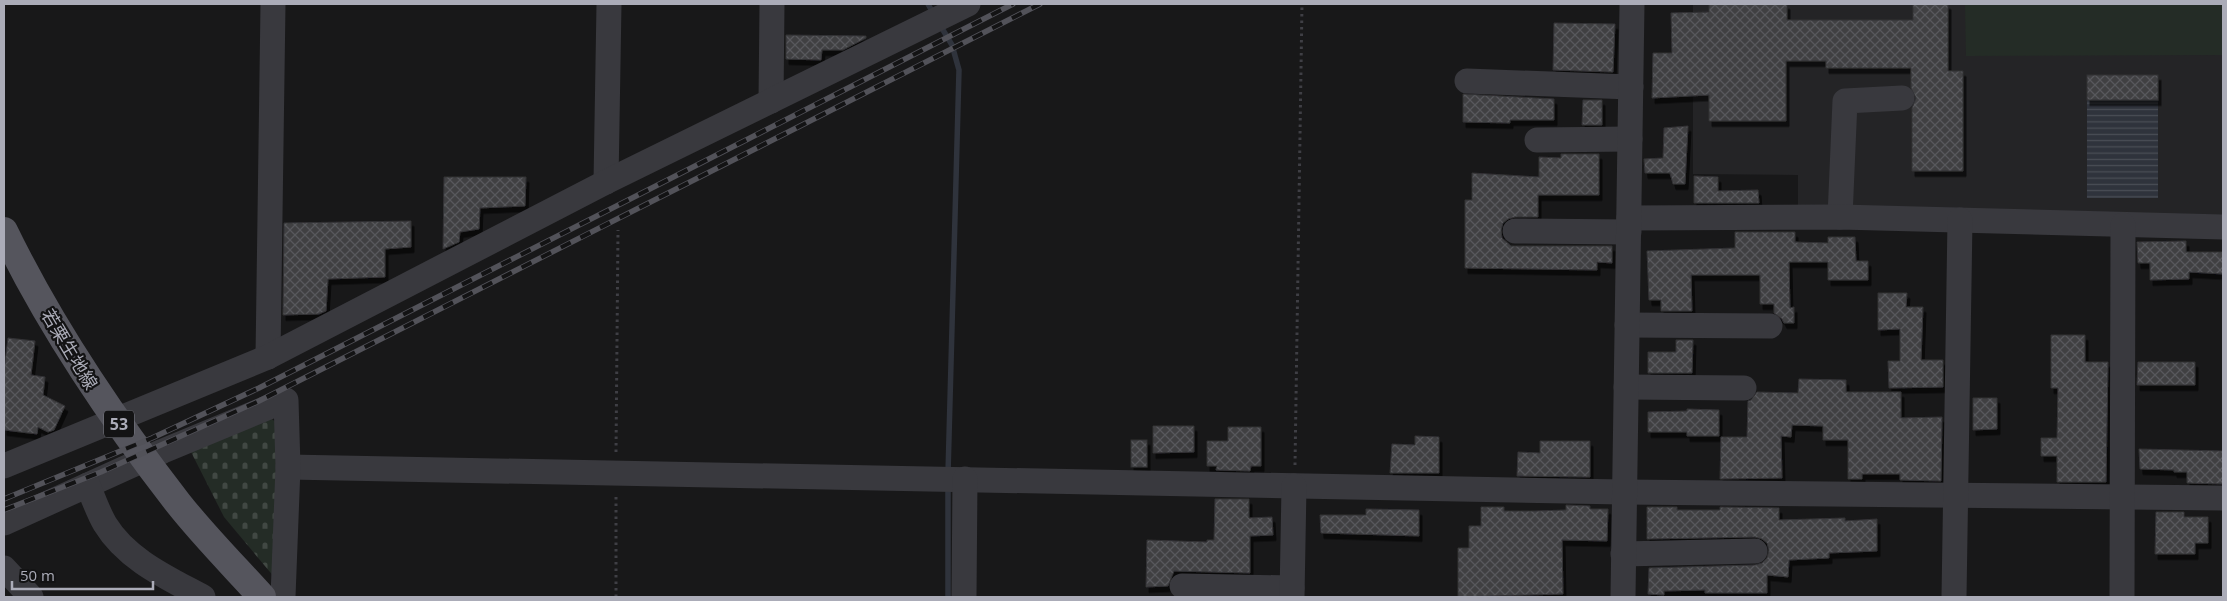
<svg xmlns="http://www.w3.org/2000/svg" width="2227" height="601" font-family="'Open Sans','Noto Sans JP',sans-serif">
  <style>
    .built { fill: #242426 }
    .cemetery { fill: url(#cemetery-stones) }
    .garden { fill: #242c26 }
    .water { fill: url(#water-rules) }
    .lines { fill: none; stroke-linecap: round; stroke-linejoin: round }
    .stream { stroke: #2f333c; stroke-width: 5.5 }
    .building { fill: url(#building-cross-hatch); stroke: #333235; filter: url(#shadow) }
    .path { stroke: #3f3f45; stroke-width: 3; stroke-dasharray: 2.5 4; stroke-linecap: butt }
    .minor { stroke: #39393e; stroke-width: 25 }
    .major { stroke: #55555d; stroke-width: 28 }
    .rail-casing { stroke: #525259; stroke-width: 5.5 }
    .rail { stroke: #131314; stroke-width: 4; stroke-dasharray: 11; stroke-linecap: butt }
    .labels { text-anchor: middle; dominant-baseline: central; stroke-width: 4.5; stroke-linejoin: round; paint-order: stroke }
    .shield { fill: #131314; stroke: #7d7e87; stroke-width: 1 }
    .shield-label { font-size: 16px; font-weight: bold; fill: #abacb8 }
    .street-label { font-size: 18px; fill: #abacb8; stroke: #131314 }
  </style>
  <defs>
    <pattern id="cemetery-stones" width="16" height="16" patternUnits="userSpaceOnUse" patternTransform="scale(1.25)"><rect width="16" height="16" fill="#242c26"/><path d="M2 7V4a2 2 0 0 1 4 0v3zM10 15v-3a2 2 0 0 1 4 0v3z" fill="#414843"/></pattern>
    <pattern id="water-rules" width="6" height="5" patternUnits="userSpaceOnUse" patternTransform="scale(1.25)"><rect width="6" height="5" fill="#2f333c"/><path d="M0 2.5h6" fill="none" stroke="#4a4e56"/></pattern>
    <pattern id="building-cross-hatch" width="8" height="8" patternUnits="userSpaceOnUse" patternTransform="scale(1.25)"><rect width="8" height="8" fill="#3f4043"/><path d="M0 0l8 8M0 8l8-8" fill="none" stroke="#58595c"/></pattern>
    <filter id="shadow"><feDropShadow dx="3" dy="5.5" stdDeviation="0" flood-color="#0009"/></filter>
  </defs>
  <rect width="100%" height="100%" fill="#181819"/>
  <path class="built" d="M1693 4H2223V215L1798 212V175L1693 174Z"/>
  <path class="cemetery" d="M264 412 280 426 275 578 224 517 187 444Z"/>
  <path class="garden" d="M1965 4H2223V55L1966 56Z"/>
  <rect class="water" x="2087" y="100" width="71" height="98"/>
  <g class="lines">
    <g class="stream">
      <path d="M928 4 934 15"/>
      <path d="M940 25 952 45 959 70 948 474"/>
      <path d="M948 597V486"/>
    </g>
  </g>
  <g class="building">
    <path d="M1709 4H1787V20H1913V4H1948V71H1963V171H1912V108L1916 98 1911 88V68H1826V61H1786V121H1709V95L1652 98 1653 53H1672L1671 13 1709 12Z"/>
    <path d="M1554 23 1615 24 1613 72 1553 70Z"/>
    <path d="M786 35 866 36V38L843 50H822L821 60 786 59Z"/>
    <rect x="2087" y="75" width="71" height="25"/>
    <path d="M1463 94 1554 99V120H1510V123L1463 122Z"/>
    <path d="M1583 100H1602V125H1582Z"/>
    <path d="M1688 126 1685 184H1673L1670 173H1645L1644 159 1663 158 1664 128Z"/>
    <path d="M1561 154H1599V195H1538V217H1515L1508 219 1503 223 1501 230 1502 238 1511 246H1612V263L1597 262V270L1465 268V200H1472V173L1539 177V157L1561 158Z"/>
    <path d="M1694 176 1718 177V191L1758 190 1759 203H1694Z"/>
    <path d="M444 177H526L525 206 480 208 479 229 460 232 459 242 443 249Z"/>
    <path d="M411 221V247L385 249V277L328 279 326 311 319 314 283 315 284 223Z"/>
    <path d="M1735 232H1795V242L1828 243V237H1855L1856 261H1868V280H1828V262H1789L1790 308 1794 307V323H1784L1782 319 1774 313V304H1760V275H1691L1692 311H1661V300H1649L1647 251 1735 248Z"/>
    <path d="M2186 241V252H2223V274L2189 272V279L2150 280V263H2138L2137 242Z"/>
    <path d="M1878 293H1907L1906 307H1923L1921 360H1943V387L1889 388 1888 361H1900V329L1878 330Z"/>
    <path d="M2051 335H2085V362H2108L2106 482H2057V456H2041V438H2057L2058 388H2051Z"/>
    <path d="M8 338 35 341 31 375 45 377 43 395 65 406 54 430 48 432 38 427 37 434 4 430V370Z"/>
    <path d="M1676 340H1693L1692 373H1648V352H1676Z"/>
    <path d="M2195 362V385H2137L2138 362Z"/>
    <path d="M1799 379 1846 380V392H1901V418L1942 417 1941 481 1900 480V474H1862V479H1848V440H1823V426L1792 425 1791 437 1781 436 1782 478 1720 479 1721 437H1747L1748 401 1751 400 1757 392 1798 393Z"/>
    <path d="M1973 398H1997V429L1973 430Z"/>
    <path d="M1687 409 1719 410V436H1687V432H1648V412L1687 411Z"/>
    <path d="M1153 426H1194V452L1153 453Z"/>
    <path d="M1228 427H1261V466H1251L1250 471 1216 470 1217 466H1207V441H1228Z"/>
    <path d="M1415 436 1439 437V473H1390L1392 444 1415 445Z"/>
    <rect x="1131" y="440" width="16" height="27"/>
    <path d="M1540 441H1590V477L1517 476 1518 452 1540 453Z"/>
    <path d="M2139 449 2223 451V484L2187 483V472H2174V470L2140 469Z"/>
    <path d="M1215 499H1249V518L1272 517 1273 535 1250 536V573L1174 571 1168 586 1146 587 1147 540 1207 542V540H1214Z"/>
    <path d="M1566 505 1590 506V509H1608L1607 541 1562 540 1563 594 1458 597V548H1469V526H1481V507H1504V511H1535L1566 510Z"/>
    <path d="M1647 507H1677V510H1720V507L1779 508V520L1845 518V521L1877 519V551L1829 553V558L1789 560 1788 577 1767 575V593H1705V590L1664 591V595L1648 594 1649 568 1755 565 1762 563 1767 558 1769 550 1767 543 1762 539 1755 537 1647 539Z"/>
    <path d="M1366 509 1419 510V536L1321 533 1320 515H1366Z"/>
    <path d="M2156 512H2184V517H2208V543H2195V554H2155Z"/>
  </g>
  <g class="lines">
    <g class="path">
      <path d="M616 452 618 230"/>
      <path d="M1295 465 1302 4"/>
      <path d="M616 597V493"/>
    </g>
    <g class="minor">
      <path d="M1467 81 1631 87"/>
      <path d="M771 101 772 4"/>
      <path d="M1537 140 1630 139"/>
      <path d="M606 182 609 4"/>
      <path d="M1840 217 1845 101 1902 98"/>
      <path d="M1629 218 1840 217 2223 227"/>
      <path d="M1515 231 1629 232"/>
      <path d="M1627 325 1770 326"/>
      <path d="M268 357 273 4"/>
      <path d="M1626 387 1744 388"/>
      <path d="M4 466 268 357 606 182 968 4"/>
      <path d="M288 467 1624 492 2223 498"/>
      <path d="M88 485 163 451 286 400 288 467 283 597"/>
      <path d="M4 523 88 485C93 498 98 512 105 524 127 560 168 578 203 597"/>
      <path d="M1623 554 1755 551"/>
      <path d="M4 568 31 597"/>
      <path d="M1182 586 1292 588"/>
      <path d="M964 597 965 479"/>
      <path d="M1292 597 1294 486"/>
      <path d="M1623 597 1632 4"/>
      <path d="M1954 597 1960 220"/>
      <path d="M2122 597 2123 225"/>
    </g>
    <path class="major" d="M4 231C51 328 112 418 178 503 204 536 234 566 262 597"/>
    <defs>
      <g id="rail">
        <path d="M4 499 152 438 259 388 1013 4"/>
        <path d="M4 510 101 472 259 401 1040 4"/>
      </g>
    </defs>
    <use href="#rail" class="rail-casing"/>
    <use href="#rail" class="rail"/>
  </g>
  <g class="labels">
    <rect class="shield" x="104" y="410.5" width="30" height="27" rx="4"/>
    <g class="shield-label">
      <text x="119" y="424">53</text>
    </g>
    <g class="street-label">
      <text transform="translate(70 349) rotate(59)">若栗生地線</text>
    </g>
  </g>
  <rect width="2227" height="601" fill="none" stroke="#abacb8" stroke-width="10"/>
  <path d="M12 581v8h141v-8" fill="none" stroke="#abacb8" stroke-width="2.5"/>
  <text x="20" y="581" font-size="15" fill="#abacb8" stroke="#131314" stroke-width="4" paint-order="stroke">50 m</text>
</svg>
